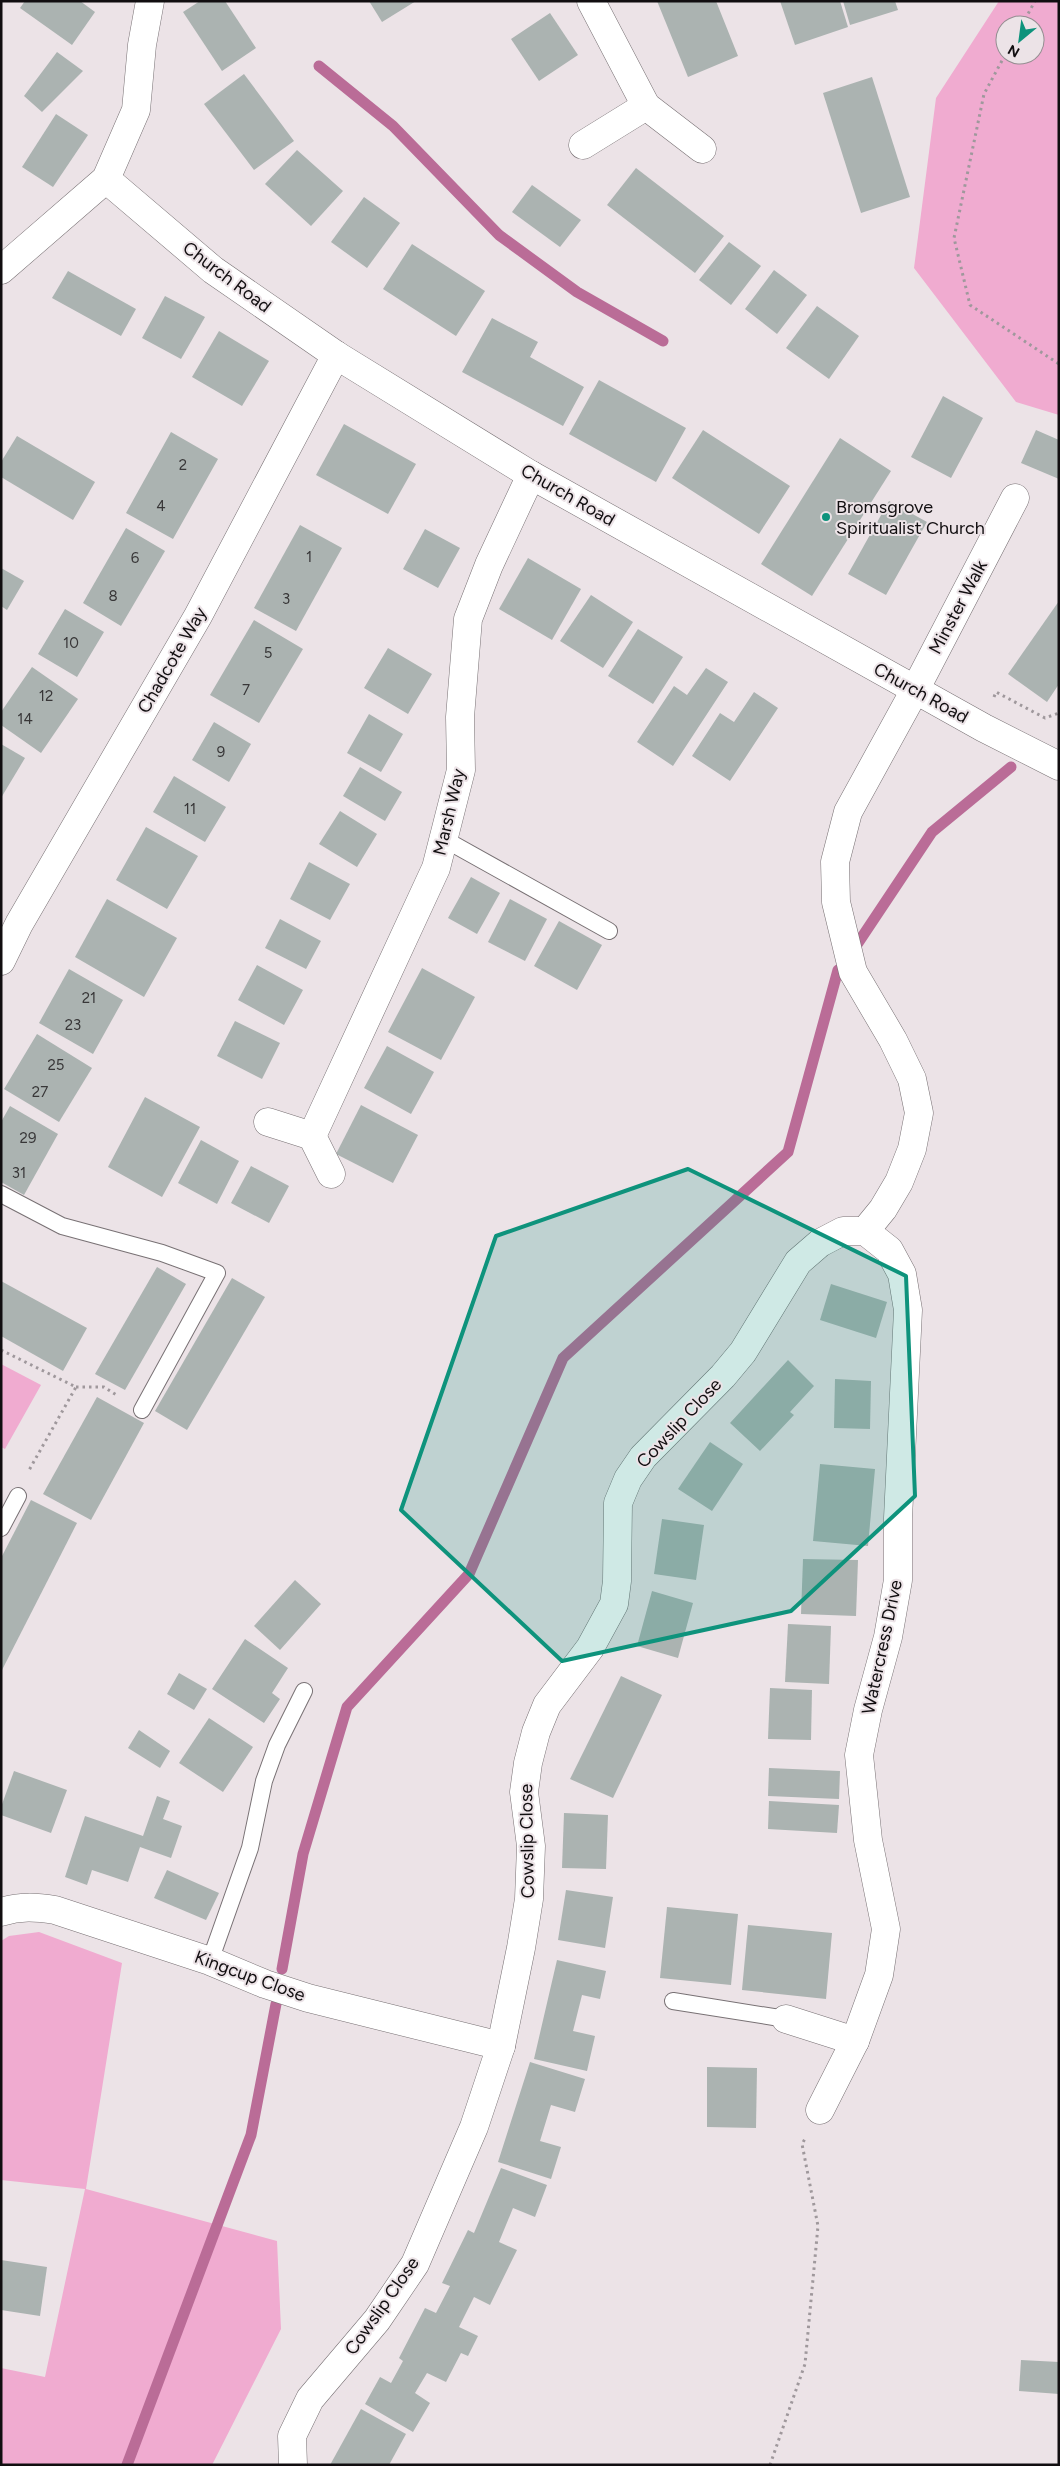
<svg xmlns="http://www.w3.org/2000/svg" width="1060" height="2466" font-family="Figtree,sans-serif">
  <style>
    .green { fill: #f0abd0; fill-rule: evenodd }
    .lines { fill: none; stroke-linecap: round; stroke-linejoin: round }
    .stream { stroke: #ba6c97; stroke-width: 11 }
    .building { fill: #abb3b1 }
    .lane-casing { stroke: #787174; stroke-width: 18 }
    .street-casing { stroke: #787174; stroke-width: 29 }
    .secondary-casing { stroke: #787174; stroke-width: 29 }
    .path { stroke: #9f989c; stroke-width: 3; stroke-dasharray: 2.5 4; stroke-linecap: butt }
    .lane { stroke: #fff; stroke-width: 16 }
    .street { stroke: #fff; stroke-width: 28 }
    .secondary { stroke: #fff; stroke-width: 28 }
    .marked { fill: #0e937c; fill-opacity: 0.2; stroke: #0e937c; stroke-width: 4; stroke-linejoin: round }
    .poi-dot { fill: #0e937c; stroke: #ece3e7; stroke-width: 2 }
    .labels { text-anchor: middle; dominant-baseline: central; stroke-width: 4; stroke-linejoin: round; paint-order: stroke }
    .number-label { font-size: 15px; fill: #383738 }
    .street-label { font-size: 18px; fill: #110e10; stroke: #ece3e7 }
    .poi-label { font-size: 18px; fill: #110e10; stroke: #ece3e7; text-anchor: start }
  </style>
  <rect width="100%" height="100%" fill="#ece3e7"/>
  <g class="green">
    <path d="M999 1H1059V415L1016 402 914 268 936 98ZM1005 25H1035V55H1005Z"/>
    <path d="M1 1364 41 1385 5 1449 1 1447Z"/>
    <path d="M39 1932 122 1963 86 2189 277 2241 281 2329 212 2465H1V2368L45 2377 85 2189 1 2180V1941L9 1936Z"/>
  </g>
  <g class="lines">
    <g class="stream">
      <path d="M319 66 393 126 499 235 577 292 663 341"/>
      <path d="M856 946 932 832 1011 767"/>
      <path d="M282 1969 303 1854 347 1707 469 1574 563 1358 788 1152 838 970"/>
      <path d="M127 2465 251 2135 276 2004"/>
    </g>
  </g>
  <g class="building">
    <path d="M25 1H80L95 12 72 45 20 8Z"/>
    <path d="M200 1H225L256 48 222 71 183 12Z"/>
    <path d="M369 1H416L382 22Z"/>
    <path d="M657 1H716L738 56 688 77Z"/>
    <path d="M780 1H840L848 27 795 45Z"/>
    <path d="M843 1H895L898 10 850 25Z"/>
    <path d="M550 13 578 55 539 81 511 39Z"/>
    <path d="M57 52 83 71 42 112 24 96Z"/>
    <path d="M244 74 294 141 254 170 204 104Z"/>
    <path d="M872 77 910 197 861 213 823 93Z"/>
    <path d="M56 114 88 135 53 187 22 167Z"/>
    <path d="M297 150 343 191 311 226 265 184Z"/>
    <path d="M636 168 724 236 695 273 607 205Z"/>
    <path d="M532 185 581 220 560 247 512 212Z"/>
    <path d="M364 197 400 223 367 268 331 242Z"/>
    <path d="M729 242 761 266 731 305 699 280Z"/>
    <path d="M412 244 485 291 456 336 383 289Z"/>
    <path d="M774 270 807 295 777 334 745 309Z"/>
    <path d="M68 271 136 309 121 336 52 298Z"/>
    <path d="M165 296 205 317 181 359 142 338Z"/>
    <path d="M817 306 859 336 829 379 786 348Z"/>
    <path d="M492 318 538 342 530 357 584 387 563 426 462 372Z"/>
    <path d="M219 331 269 361 242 406 192 377Z"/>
    <path d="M599 380 686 428 656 482 569 434Z"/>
    <path d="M943 396 983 418 951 478 911 457Z"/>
    <path d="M344 424 416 464 388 514 316 475Z"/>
    <path d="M703 430 790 486 759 534 672 478Z"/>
    <path d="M1036 430 1059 440V479L1021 463Z"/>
    <path d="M171 432 218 459 173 539 126 513Z"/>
    <path d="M17 436 95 482 73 520 1 477V462Z"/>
    <path d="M840 438 891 471 812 596 761 564Z"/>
    <path d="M889 501 927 522 886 595 848 574Z"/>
    <path d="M300 525 342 548 296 631 254 608Z"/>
    <path d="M126 528 165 551 121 626 83 603Z"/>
    <path d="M425 529 460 548 438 588 403 569Z"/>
    <path d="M528 558 581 589 552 640 499 609Z"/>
    <path d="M1 568 24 581 7 610 1 606Z"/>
    <path d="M591 595 633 622 603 668 560 641Z"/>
    <path d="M1059 601V684L1047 702 1008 674Z"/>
    <path d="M65 609 104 632 77 677 38 654Z"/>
    <path d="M254 620 303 649 259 723 210 695Z"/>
    <path d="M638 629 683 657 653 704 608 676Z"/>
    <path d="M388 648 432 674 408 714 364 688Z"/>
    <path d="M32 667 78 699 41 753 1 725V712Z"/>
    <path d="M706 668 728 682 673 766 637 742 674 686 687 695Z"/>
    <path d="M754 692 778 708 730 781 692 756 720 713 734 722Z"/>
    <path d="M369 714 403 734 381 772 347 753Z"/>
    <path d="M214 722 251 744 229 782 192 760Z"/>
    <path d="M1 744 25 758 1 798Z"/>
    <path d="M360 767 402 792 385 821 343 796Z"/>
    <path d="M174 776 226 807 205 842 153 812Z"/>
    <path d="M340 811 377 834 357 867 319 844Z"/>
    <path d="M146 827 198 856 167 909 116 880Z"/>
    <path d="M309 862 350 884 330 920 290 899Z"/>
    <path d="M471 877 500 893 477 934 448 918Z"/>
    <path d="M107 899 177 938 144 997 75 957Z"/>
    <path d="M510 899 547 919 525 961 488 942Z"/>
    <path d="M280 919 321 941 306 969 265 948Z"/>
    <path d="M559 921 602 945 577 990 534 966Z"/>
    <path d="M257 965 303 990 284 1025 238 1000Z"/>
    <path d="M422 968 475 997 441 1060 388 1032Z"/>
    <path d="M69 969 123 1000 93 1054 39 1023Z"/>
    <path d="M235 1021 280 1043 262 1079 217 1056Z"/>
    <path d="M37 1034 92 1068 59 1122 4 1089Z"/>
    <path d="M387 1046 434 1072 411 1114 364 1088Z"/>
    <path d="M145 1097 200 1127 162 1197 108 1167Z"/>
    <path d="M361 1105 418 1135 393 1183 336 1154Z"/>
    <path d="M10 1106 58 1134 24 1195 1 1182V1122Z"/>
    <path d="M201 1140 239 1161 217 1204 178 1183Z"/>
    <path d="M251 1166 289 1186 269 1223 231 1203Z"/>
    <path d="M157 1267 186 1284 125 1390 95 1374Z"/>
    <path d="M232 1278 265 1297 187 1430 155 1411Z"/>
    <path d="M1 1281 87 1328 63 1371 1 1336Z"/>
    <path d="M831 1284 887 1302 876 1338 820 1320Z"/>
    <path d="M788 1360 814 1386 790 1412 794 1415 760 1451 730 1423Z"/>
    <path d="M835 1379 871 1381 870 1429 834 1428Z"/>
    <path d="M97 1397 144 1423 91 1520 43 1494Z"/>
    <path d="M710 1442 743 1464 712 1511 678 1489Z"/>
    <path d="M820 1464 875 1469 868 1546 813 1541Z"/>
    <path d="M31 1500 77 1523 1 1672V1558Z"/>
    <path d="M662 1519 704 1525 696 1580 654 1574Z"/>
    <path d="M803 1559 858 1560 856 1616 801 1614Z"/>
    <path d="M295 1580 321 1604 280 1650 254 1626Z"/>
    <path d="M652 1591 693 1603 678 1658 637 1646Z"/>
    <path d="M788 1624 831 1626 829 1684 785 1682Z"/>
    <path d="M245 1639 288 1668 272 1693 280 1699 264 1723 212 1689Z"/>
    <path d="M179 1673 207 1689 194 1710 167 1694Z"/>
    <path d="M621 1676 662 1695 613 1798 570 1779Z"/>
    <path d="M770 1688 812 1690 811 1740 768 1739Z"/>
    <path d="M209 1718 253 1747 223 1792 179 1763Z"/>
    <path d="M139 1730 170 1751 160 1768 128 1748Z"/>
    <path d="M769 1768 840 1771 839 1799 768 1796Z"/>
    <path d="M14 1771 67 1790 51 1833 1 1815V1807Z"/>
    <path d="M157 1796 170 1801 163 1819 182 1826 171 1858 140 1847 128 1882 92 1870 87 1885 65 1877 85 1816 143 1836Z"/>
    <path d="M769 1801 839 1805 837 1833 768 1829Z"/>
    <path d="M564 1813 608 1815 606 1869 562 1868Z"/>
    <path d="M167 1870 219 1893 206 1920 154 1898Z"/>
    <path d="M566 1890 613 1897 605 1948 558 1940Z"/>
    <path d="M667 1907 738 1914 731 1985 660 1978Z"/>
    <path d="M748 1925 832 1933 826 1999 742 1990Z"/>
    <path d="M557 1960 606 1971 600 1999 582 1995 573 2031 595 2036 587 2071 534 2059Z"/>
    <path d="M530 2062 585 2079 575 2112 551 2105 540 2141 561 2147 551 2179 498 2162Z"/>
    <path d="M707 2067 757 2068 756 2128 707 2127Z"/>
    <path d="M501 2168 547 2185 535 2217 513 2208 499 2242 517 2250 490 2305 474 2297 459 2327 478 2336 468 2356 461 2353 446 2382 427 2373 415 2393 430 2403 413 2432 365 2404 380 2377 391 2383 403 2361 399 2358 425 2308 436 2313 450 2286 442 2283 468 2230 474 2233Z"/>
    <path d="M1 2260 47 2267 40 2316 1 2310Z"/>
    <path d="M1021 2360 1059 2362V2394L1019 2391Z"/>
    <path d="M361 2409 406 2434 389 2465H330Z"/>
  </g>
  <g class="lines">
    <defs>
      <g id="lane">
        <path d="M444 839 609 931"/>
        <path d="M1 1194 62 1226 162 1253 217 1273 142 1410"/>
        <path d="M1 1528 18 1496"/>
        <path d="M210 1961 250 1848 264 1781 277 1745 304 1691"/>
        <path d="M673 2001 786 2019"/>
      </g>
      <g id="street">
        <path d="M591 1 646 106 702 149"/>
        <path d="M583 145 646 106"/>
        <path d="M106 179 213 270 336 355 531 475 984 728 1059 766"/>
        <path d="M915 690 1015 498"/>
        <path d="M1 961 19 924 198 616 336 355"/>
        <path d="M268 1122 312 1136 331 1174"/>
        <path d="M312 1136 436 868 461 770 460 717 468 619 489 565 531 475"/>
        <path d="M1 1912C20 1906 36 1907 55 1910L210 1961 265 1984 308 1998 501 2046"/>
        <path d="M786 2019 855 2041"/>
        <path d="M293 2465 292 2436 310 2399 377 2320 415 2264 474 2127 501 2046 521 1948 529 1899 531 1846 524 1792 528 1763 536 1732 547 1705 590 1648 614 1604 617 1581 618 1503 628 1479 643 1457 723 1376 743 1352 798 1262 820 1243 843 1231H865L889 1250 902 1274 908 1310 898 1518V1580L888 1637 868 1710 859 1755 868 1840 886 1929 879 1975 855 2041 820 2110"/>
      </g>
      <g id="secondary">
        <path d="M1 270 106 179 136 110 142 45 150 1"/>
        <path d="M865 1231 883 1209 899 1182 912 1149 919 1113 912 1079 893 1040 853 972 836 902 835 862 848 812 915 690"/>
      </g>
    </defs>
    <use href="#lane" class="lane-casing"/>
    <use href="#street" class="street-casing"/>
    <use href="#secondary" class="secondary-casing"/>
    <g class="path">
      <path d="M1022 25 1035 1"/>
      <path d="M1005 55 984 94 954 238 970 305 1059 364"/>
      <path d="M994 697 996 692 1045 718 1059 713"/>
      <path d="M1 1350 76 1387 28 1472"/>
      <path d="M76 1387H104L118 1396"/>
      <path d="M770 2465 805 2364 818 2226 802 2144 806 2137"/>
    </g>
    <use href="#lane" class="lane"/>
    <use href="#street" class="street"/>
    <use href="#secondary" class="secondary"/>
  </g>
  <path class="marked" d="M688 1169 906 1276 915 1496 791 1611 562 1661 401 1510 496 1236Z"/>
  <circle class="poi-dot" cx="826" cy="517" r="5"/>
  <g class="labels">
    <g class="number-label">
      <text x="183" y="465">2</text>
      <text x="161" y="506">4</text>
      <text x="309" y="557">1</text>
      <text x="135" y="558">6</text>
      <text x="113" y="596">8</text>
      <text x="286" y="599">3</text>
      <text x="71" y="643">10</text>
      <text x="268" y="653">5</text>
      <text x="246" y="690">7</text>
      <text x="46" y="696">12</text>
      <text x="25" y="719">14</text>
      <text x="221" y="752">9</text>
      <text x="190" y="809">11</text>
      <text x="89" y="998">21</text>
      <text x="73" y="1025">23</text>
      <text x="56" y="1065">25</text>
      <text x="40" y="1092">27</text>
      <text x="28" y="1138">29</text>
      <text x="19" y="1173">31</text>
    </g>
    <g class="street-label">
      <text transform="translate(227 277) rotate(37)">Church Road</text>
      <text transform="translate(568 495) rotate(30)">Church Road</text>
      <text transform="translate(958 607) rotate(-62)">Minster Walk</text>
      <text transform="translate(172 660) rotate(-60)">Chadcote Way</text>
      <text transform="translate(921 693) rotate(29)">Church Road</text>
      <text transform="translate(449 812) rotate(-77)">Marsh Way</text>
      <text transform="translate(679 1423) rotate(-47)">Cowslip Close</text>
      <text transform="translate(882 1647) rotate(-78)">Watercress Drive</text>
      <text transform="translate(527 1841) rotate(-91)">Cowslip Close</text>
      <text transform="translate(250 1976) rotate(20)">Kingcup Close</text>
      <text transform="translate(382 2306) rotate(-55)">Cowslip Close</text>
    </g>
    <g class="poi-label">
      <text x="836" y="507">Bromsgrove<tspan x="836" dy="21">Spiritualist Church</tspan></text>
    </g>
  </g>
  <rect width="1060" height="2466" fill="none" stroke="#110e10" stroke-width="5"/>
  <g transform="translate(1020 40) rotate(209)"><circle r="24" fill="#ece3e7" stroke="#948e91"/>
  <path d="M0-4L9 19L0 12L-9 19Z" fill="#0e937c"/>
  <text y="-8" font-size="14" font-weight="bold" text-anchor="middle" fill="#110e10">N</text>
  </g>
</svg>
